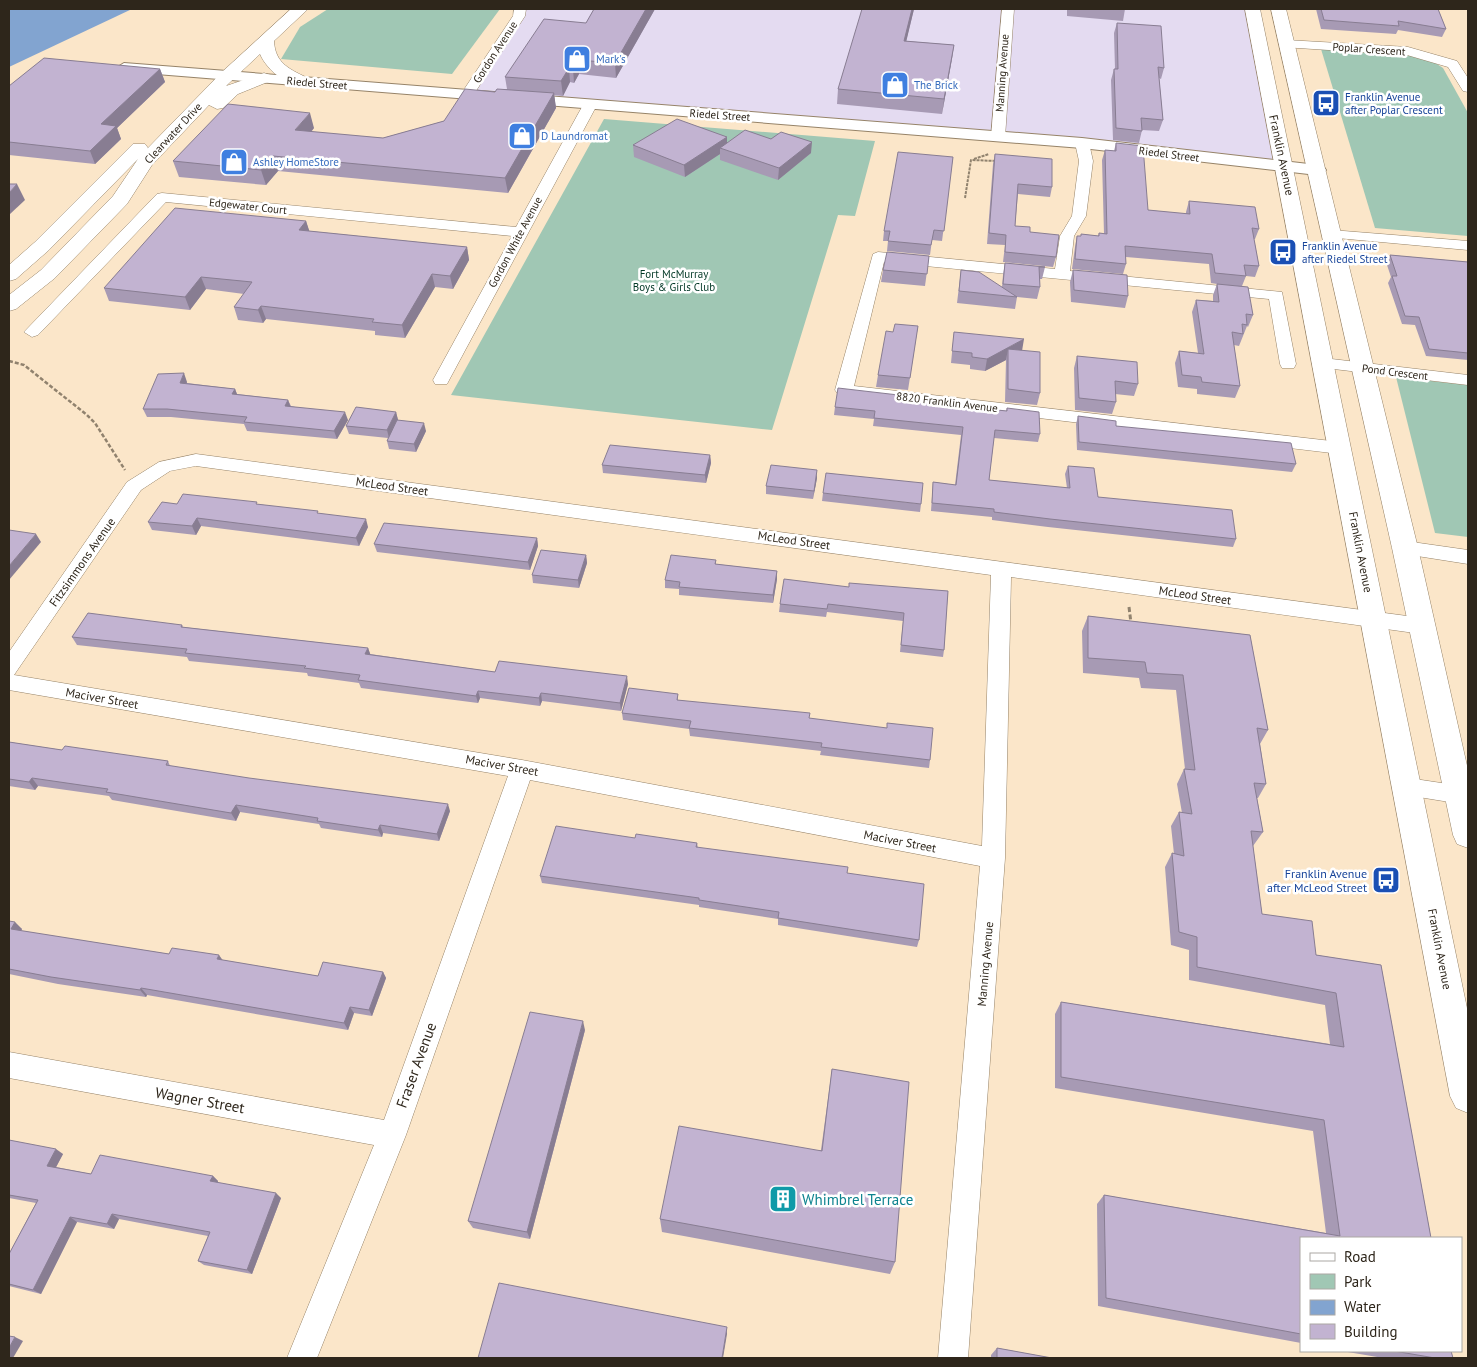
<svg xmlns="http://www.w3.org/2000/svg" width="1477" height="1367" font-family="'PT Sans',sans-serif">
  <style>
    .commercial { fill: #e4dbf1 }
    .green { fill: #a0c7b4 }
    .water { fill: #82a4d0 }
    .lines { fill: none; stroke-linecap: round; stroke-linejoin: round }
    .minor-casing { stroke: #968368; stroke-width: 1 }
    .tertiary-casing { stroke: #968368; stroke-width: 2 }
    .secondary-casing { stroke: #968368; stroke-width: 1 }
    .path-far2 { stroke: #90826e; stroke-width: 2; stroke-dasharray: 3 1; stroke-linecap: butt }
    .path-far1 { stroke: #90826e; stroke-width: 2.5; stroke-dasharray: 4 2; stroke-linecap: butt }
    .path { stroke: #90826e; stroke-width: 3; stroke-dasharray: 5 2.5; stroke-linecap: butt }
    .minor { fill: #fff; fill-rule: evenodd }
    .tertiary { fill: #fff; fill-rule: evenodd }
    .secondary { fill: #fff; fill-rule: evenodd }
    .wall { fill: #a79ab4 }
    .shaded-wall { fill: #887d92 }
    .building { fill: #c2b3d1; stroke: #887d92 }
    .labels { text-anchor: middle; dominant-baseline: central; stroke-width: 5; stroke-linejoin: round; paint-order: stroke }
    .far-street-label { font-size: 11px; fill: #2e261b; stroke: #fff }
    .far-shop-label { font-size: 11px; fill: #366cbe; stroke: #fff; text-anchor: start }
    .far-transit-label { font-size: 11px; fill: #164399; stroke: #fff; text-anchor: start }
    .far-park-label { font-size: 11px; fill: #003725; stroke: #fff }
    .street-label { font-size: 12px; fill: #2e261b; stroke: #fff }
    .transit-label { font-size: 12px; fill: #164399; stroke: #fff; text-anchor: end }
    .near-street-label { font-size: 15px; fill: #2e261b; stroke: #fff }
    .near-culture-label { font-size: 15px; fill: #0d838f; stroke: #fff; text-anchor: start }
  </style>
  <rect width="100%" height="100%" fill="#fbe6c9"/>
  <path class="commercial" d="M520 9H1252L1285 167 1082 143 467 94 519 16Z"/>
  <g class="green">
    <path d="M328 9H500L452 74 281 59 300 27Z"/>
    <path d="M1321 49 1416 56 1431 60 1443 68 1468 113V236L1375 228Z"/>
    <path d="M604 119 875 141 855 216 838 215 772 430 451 395Z"/>
    <path d="M1396 377 1468 385V537L1435 533Z"/>
  </g>
  <path class="water" d="M9 9H132L9 67Z"/>
  <g class="lines">
    <defs>
      <g id="minor">
        <path d="M514 9H526L525 16 472 97H462L461 94 513 16Z"/>
        <path d="M1002 9H1014L1005 137 998 141 991 137Z"/>
        <path d="M1286 40 1408 47 1457 61 1468 78V92L1463 91 1448 67 1407 55 1282 47 1280 44Z"/>
        <path d="M590 101 597 105 447 384H435L433 380 512 236 166 202 38 335 32 337 24 332 157 194 162 193 516 227 583 105Z"/>
        <path d="M1082 139 1089 143 1093 161 1086 216 1074 236 1070 271 1282 292 1296 364 1294 368H1282L1280 364 1269 299 884 262 854 386 1340 442 1346 444 1349 448 1346 452 1340 454 838 394 835 390 873 254 878 252 1055 269 1060 236 1072 216 1079 161 1075 143Z"/>
        <path d="M1331 230 1468 241V250L1326 237 1324 234 1326 231Z"/>
        <path d="M1323 358 1468 375V385L1317 367 1315 363 1317 359Z"/>
        <path d="M196 454 1422 618 1429 621 1432 626 1429 631 1422 634 1011 577 1005 858 968 1358H938L980 866 530 780 406 1135 317 1358H287L374 1145 9 1078V1052L384 1120 508 776 9 690V652L127 482 159 462ZM196 466 991 575 982 846 522 760 14 675 141 490 170 471Z"/>
        <path d="M1405 541 1468 550V564L1398 553 1395 548 1398 543Z"/>
        <path d="M1408 778 1468 787V805L1400 794 1397 787 1400 780Z"/>
      </g>
      <path id="tertiary" d="M124 63 1082 138 1317 165 1323 166 1326 170 1323 174 1317 175 1082 148 119 71 116 68Z"/>
      <g id="secondary">
        <path d="M291 9H308L274 41C275 64 291 70 310 79L312 82 310 85C291 90 267 71 260 54L226 86 264 73 270 75 272 78 270 81 238 94 223 108 217 109 209 105 152 165 127 204 55 278 16 309 9 311V295L41 270 113 196 138 159 49 250 16 279 9 281V265L35 242 133 144H145L148 148 146 150 222 72Z"/>
        <path d="M1245 9H1260L1468 1013V1113L1456 1108 1450 1096Z"/>
        <path d="M1271 9H1286L1418 548 1468 770V848L1457 844 1453 835 1392 548Z"/>
      </g>
    </defs>
    <use href="#minor" class="minor-casing"/>
    <use href="#tertiary" class="tertiary-casing"/>
    <use href="#secondary" class="secondary-casing"/>
    <g class="path-far2">
      <path d="M974 159 989 154"/>
      <path d="M965 198 971 160 997 161"/>
    </g>
    <path class="path-far1" d="M9 361 24 365 87 415 95 423 125 470"/>
    <path class="path" d="M1129 607 1131 623"/>
    <use href="#minor" class="minor"/>
    <use href="#tertiary" class="tertiary"/>
    <use href="#secondary" class="secondary"/>
  </g>
  <g class="wall">
    <path d="M594 9H655L616 78 579 74 574 83 570 82 563 96 554 95 556 108 508 193 278 171 266 185 179 177 173 161 314 128 311 132 383 138 444 121 495 92 507 89 505 77 586 23Z"/>
    <path d="M914 9 906 41 954 45 942 114 837 104 838 89Z"/>
    <path d="M1067 9H1125L1123 21 1067 16Z"/>
    <path d="M1316 9H1438L1446 29 1442 37 1398 30 1396 34 1321 29Z"/>
    <path d="M1117 23 1164 68 1161 79 1159 78 1163 120 1159 131 1142 130 1139 143 1113 140 1111 80 1114 69H1115L1114 33Z"/>
    <path d="M160 69 165 82 117 128 121 139 95 164 9 155V86Z"/>
    <path d="M727 137V143L811 153 778 180 720 160V154L685 177 634 157 633 145Z"/>
    <path d="M1116 143 1148 210 1186 214V212L1189 201 1259 229 1255 239H1254L1259 266 1255 277 1246 276 1242 286 1253 315 1248 327 1247 326 1239 346 1234 345 1240 386 1235 398 1197 394V389L1178 387 1175 363 1179 351 1198 353 1192 312 1196 300 1213 301V295L1217 284 1211 283 1209 264 1126 257V264L1123 274 1072 269 1075 247 1077 236H1081V234L1098 236 1099 233 1104 234 1102 160 1105 150 1114 151Z"/>
    <path d="M995 154 1052 187 1050 197 1018 194 1015 226 1030 232 1056 257 1053 267 1003 262 1005 245 987 244 993 164Z"/>
    <path d="M953 157 942 241 932 240 930 255 887 251 888 241H883L884 231Z"/>
    <path d="M306 221 309 231 467 247 469 260 453 289 435 287 405 338 375 335V331L266 319 263 323 238 320 234 307 244 294 206 289 190 310 109 301 104 288Z"/>
    <path d="M1390 255 1468 262V360L1426 356 1415 325 1402 324 1388 283 1391 277 1386 262Z"/>
    <path d="M929 256 925 286 881 282 883 270Z"/>
    <path d="M1005 263 1045 267 1042 279H1040V287L1037 299 1017 297 1015 309 957 303 961 270 1002 287 1003 275Z"/>
    <path d="M1073 270 1128 296 1125 308 1071 302 1070 282Z"/>
    <path d="M918 326 908 390 876 387 878 375 893 332Z"/>
    <path d="M954 332 1022 350 1040 393 1037 405 1005 402 1006 360 985 371 970 369V365L951 363Z"/>
    <path d="M1077 356 1138 384 1134 396 1115 394 1116 402 1112 414 1075 410 1074 368Z"/>
    <path d="M187 382V383L235 389 237 394 288 400 291 406 348 420 337 439 247 431 244 424 171 417H147L143 409Z"/>
    <path d="M907 401 1006 411 1007 408 1040 434 1038 442 994 438 989 480 1067 488 1065 474 1068 466 1098 497 1236 539 1233 547 1048 527 992 520V517L931 511 933 482 955 485 961 435 873 426 874 419 834 415 835 407Z"/>
    <path d="M396 412 398 420 426 431 416 452 389 449 387 441 388 438 349 434 346 426Z"/>
    <path d="M1078 416 1116 426 1296 464 1292 472 1077 450 1076 424Z"/>
    <path d="M710 455 711 463 706 483 603 473 602 465Z"/>
    <path d="M817 478 813 499 766 494V486Z"/>
    <path d="M823 493 921 504 920 512 822 501Z"/>
    <path d="M177 504H258L319 514 368 527 359 546 201 526 196 535 152 530 148 522Z"/>
    <path d="M537 538 538 546 530 570 377 552 374 544Z"/>
    <path d="M586 555 587 563 579 588 533 583 532 575Z"/>
    <path d="M716 560V564L777 571V579L773 603 679 595V589L665 588V580Z"/>
    <path d="M849 587 948 591 944 650 943 657 900 652 903 621 827 612 826 617 779 612 780 604Z"/>
    <path d="M1088 616 1250 635 1268 730 1260 744 1266 784 1258 798H1257L1263 832 1253 846 1262 914 1316 955 1381 965 1431 1238H1301V1343L1098 1306 1097 1204 1104 1195 1326 1233 1313 1131 1055 1088V1014L1061 1002 1330 1044 1325 1005 1189 980V950L1171 945 1165 867 1172 853 1174 854 1171 826 1179 812 1182 813 1177 784 1184 769H1185L1176 690 1141 688 1139 678 1083 673 1082 631Z"/>
    <path d="M182 625 183 627 368 648 370 654 495 672 628 684 621 711 542 701 540 706 480 698 478 703 361 688 359 683 308 676 307 673 189 661 187 657 77 645 72 637Z"/>
    <path d="M678 694V700L809 718 930 760 929 768 820 755 821 751 690 736 689 729 623 720 622 713Z"/>
    <path d="M9 742 62 750 168 761 170 766 450 811 439 841 383 833 382 837 321 828 319 824 240 812 236 821 112 800 109 796 38 786 35 790 9 786Z"/>
    <path d="M635 838 697 843 698 848 847 873 919 940 917 947 778 925V919L699 907V905L542 883 540 876Z"/>
    <path d="M9 921 22 929 21 931 169 954 222 960 318 976 383 972 386 978 372 1016 354 1013 348 1030 147 995 146 997 58 984 9 974Z"/>
    <path d="M585 1030 530 1239 473 1228 468 1221Z"/>
    <path d="M832 1069 895 1262 890 1274 662 1232 660 1219 821 1150Z"/>
    <path d="M9 1140 63 1154 56 1167 91 1174 213 1176 218 1181V1183L281 1198 252 1274 204 1265 198 1261 208 1236 119 1219 114 1229 77 1222 41 1294 9 1286V1254L36 1203 9 1198Z"/>
    <path d="M997 1348 1052 1358H991V1355Z"/>
    <path d="M1342 1351H1451L1453 1358H1383Z"/>
  </g>
  <g class="shaded-wall">
    <path d="M646 9H655L616 78 615 63Z"/>
    <path d="M912 9H914L903 55 904 41Z"/>
    <path d="M954 45 952 59 942 114 944 99Z"/>
    <path d="M578 60 579 74 574 83 573 68Z"/>
    <path d="M569 68 570 82 563 96 561 81Z"/>
    <path d="M160 69 165 82 117 128 121 139 95 164 90 151 101 124Z"/>
    <path d="M554 93 556 108 508 193 505 178Z"/>
    <path d="M310 113 314 128 300 145 295 130Z"/>
    <path d="M727 137V149L720 148V154L685 177 684 165Z"/>
    <path d="M812 142 811 153 778 180 779 168Z"/>
    <path d="M273 156 278 171 266 185 261 170Z"/>
    <path d="M17 184 25 200 9 215V193Z"/>
    <path d="M306 221 310 233 299 230Z"/>
    <path d="M467 247 469 260 453 289 450 276Z"/>
    <path d="M432 274 435 287 405 338 402 325Z"/>
    <path d="M201 277 206 289 190 310 185 297Z"/>
    <path d="M261 306 266 319 263 323 258 310Z"/>
    <path d="M1024 339 1022 351 1008 349 1006 360 985 371 987 359Z"/>
    <path d="M184 373 187 382 184 391 180 383Z"/>
    <path d="M235 389 238 397 232 394Z"/>
    <path d="M288 400 291 408 285 406Z"/>
    <path d="M345 412 348 420 337 439 334 431Z"/>
    <path d="M396 412 398 420 389 438 387 430Z"/>
    <path d="M424 423 426 431 416 452 414 444Z"/>
    <path d="M710 455 711 463 706 483 705 475Z"/>
    <path d="M817 470V478L813 499 814 491Z"/>
    <path d="M197 518 201 526 196 535 192 526Z"/>
    <path d="M366 519 368 527 359 546 356 538Z"/>
    <path d="M36 534 41 542 9 580V566Z"/>
    <path d="M537 538 538 546 530 570 528 562Z"/>
    <path d="M586 555 587 563 579 588 578 580Z"/>
    <path d="M777 571V579L773 603V595Z"/>
    <path d="M368 648 371 656 365 654Z"/>
    <path d="M627 676 628 684 621 711 620 703Z"/>
    <path d="M478 691 480 698 478 703 476 696Z"/>
    <path d="M541 693 542 701 540 706 539 698Z"/>
    <path d="M32 778 38 786 35 790 29 782Z"/>
    <path d="M448 804 450 811 439 841 437 834Z"/>
    <path d="M236 805 240 812 236 821 231 813Z"/>
    <path d="M380 825 383 833 382 837 378 830Z"/>
    <path d="M15 922 22 929 18 936 11 929Z"/>
    <path d="M219 955 224 962 217 959Z"/>
    <path d="M383 972 386 978 372 1016 369 1010Z"/>
    <path d="M141 988 147 995 146 997 140 990Z"/>
    <path d="M350 1007 354 1013 348 1030 344 1023Z"/>
    <path d="M583 1021 585 1030 530 1239 527 1232Z"/>
    <path d="M56 1149 63 1154 54 1171 47 1166Z"/>
    <path d="M213 1176 218 1181 216 1186 210 1181Z"/>
    <path d="M276 1193 281 1198 252 1274 247 1270Z"/>
    <path d="M112 1214 119 1219 114 1229 107 1224Z"/>
    <path d="M70 1217 77 1222 41 1294 33 1290Z"/>
    <path d="M727 1327V1334L723 1358H722Z"/>
    <path d="M15 1337 23 1341 13 1358H9V1348Z"/>
  </g>
  <g class="building">
    <path d="M594 9H646L615 63 578 60 573 68H569L561 81 505 77 544 19 586 23Z"/>
    <path d="M862 9H912L904 41 954 45 944 99 838 89Z"/>
    <path d="M1321 9H1438L1446 29 1398 21 1399 26 1324 20Z"/>
    <path d="M1117 23 1161 26 1164 68 1158 67 1163 120 1141 118 1142 131 1116 128 1114 69H1118Z"/>
    <path d="M44 58 160 69 101 124 116 126 90 151 9 142V86Z"/>
    <path d="M465 89 495 92 497 89 554 93 505 178 273 156 261 170 173 161 228 104 310 113 295 130 383 138 444 121Z"/>
    <path d="M677 119 727 137 684 165 633 145Z"/>
    <path d="M745 130 771 139 781 132 812 142 779 168 720 148Z"/>
    <path d="M1116 143 1143 146 1148 210 1190 214 1189 201 1255 207 1259 229 1252 228 1259 266 1244 265 1246 276 1215 273 1212 254 1125 246 1126 264 1075 259 1077 236H1081V234L1099 236V233L1107 234 1105 150 1116 151Z"/>
    <path d="M898 152 953 157 944 231 934 230 931 245 888 241 890 231H884Z"/>
    <path d="M995 154 1052 159V187L1018 184 1015 226 1030 227V232L1059 235 1056 257 1005 252 1006 235 989 233Z"/>
    <path d="M9 184H17L9 193Z"/>
    <path d="M175 208 306 221 299 230 467 247 450 276 432 274 402 325 372 322 374 319 261 306 258 310 234 307 252 282 201 277 185 297 104 288Z"/>
    <path d="M887 252 929 256 927 274 883 270Z"/>
    <path d="M1390 255 1468 262V353L1429 349 1419 317 1405 316 1392 276H1397Z"/>
    <path d="M1005 263 1045 267H1039L1040 287 1003 284Z"/>
    <path d="M961 270 979 272 1017 297 959 291Z"/>
    <path d="M1073 270 1127 275 1128 296 1074 290Z"/>
    <path d="M1217 284 1248 287 1253 315 1246 314 1247 325 1242 324 1243 334 1232 332 1240 386 1202 382 1201 377 1182 375 1179 351 1204 354 1196 300 1219 302Z"/>
    <path d="M895 324 918 326 910 378 878 375 886 331 893 332Z"/>
    <path d="M954 332 1024 339 987 359 972 357V353L952 351Z"/>
    <path d="M1008 349 1040 352V393L1008 389Z"/>
    <path d="M1077 356 1137 362 1138 384 1115 381 1116 402 1079 398Z"/>
    <path d="M184 373 180 383 235 389 232 394 288 400 285 406 345 412 334 431 244 422 247 417 167 409H143L158 374Z"/>
    <path d="M838 388 907 396V401L1007 411V408L1039 412 1040 434 995 430 989 480 1070 488 1068 466 1094 468 1098 497 1232 510 1236 539 1050 519 994 512V509L932 503 933 482 956 485 963 427 874 418 875 411 835 407Z"/>
    <path d="M356 407 396 412 387 430 346 426Z"/>
    <path d="M1078 416 1116 421V426L1291 443 1296 464 1079 442Z"/>
    <path d="M397 420 424 423 414 444 387 441Z"/>
    <path d="M610 445 710 455 705 475 602 465Z"/>
    <path d="M771 465 817 470 814 491 766 486Z"/>
    <path d="M826 473 923 483 921 504 823 493Z"/>
    <path d="M183 494 257 502 256 504 318 511 317 513 366 519 356 538 197 518 192 526 148 522 162 502 177 504Z"/>
    <path d="M384 523 537 538 528 562 374 544Z"/>
    <path d="M9 530 36 534 9 566Z"/>
    <path d="M541 550 586 555 578 580 532 575Z"/>
    <path d="M671 555 716 560 715 564 777 571 773 595 679 587 680 582 665 580Z"/>
    <path d="M784 579 849 587V583L948 591 944 650 901 645 904 613 828 604 827 609 780 604Z"/>
    <path d="M88 613 182 625 181 627 368 648 365 654 495 672 499 661 627 676 620 703 541 693 539 698 478 691 476 696 358 680 360 675 304 668 306 666 185 653 187 649 72 637Z"/>
    <path d="M1088 616 1250 635 1268 730 1257 728 1266 784 1254 783 1263 832 1251 831 1262 914 1312 921 1316 955 1381 965 1431 1238H1301V1334L1106 1298 1104 1195 1340 1236 1324 1120 1061 1077V1002L1344 1047 1336 993 1197 967V937L1179 932 1172 853 1184 856 1179 812 1192 814 1184 769 1195 770 1183 675 1147 673 1145 662 1088 658Z"/>
    <path d="M629 688 678 694 677 700 810 713 809 718 887 728V723L933 728 930 760 821 747 822 743 689 728 691 721 622 713Z"/>
    <path d="M9 742 62 750 65 746 168 761 166 765 249 778 448 804 437 834 380 825 378 830 317 821 318 818 236 805 231 813 106 792 108 789 32 778 29 782 9 779Z"/>
    <path d="M556 826 635 838 636 834 697 843 696 847 848 867 847 873 924 884 919 940 778 918 779 912 699 900V898L540 876Z"/>
    <path d="M9 921 15 922 11 929 169 954 172 948 219 955 217 959 318 976 323 962 383 972 369 1010 350 1007 344 1023 141 988 140 990 51 977 9 969Z"/>
    <path d="M530 1012 583 1021 527 1232 468 1221Z"/>
    <path d="M832 1069 909 1082 895 1262 660 1219 679 1126 822 1151Z"/>
    <path d="M9 1140 56 1149 47 1166 91 1174 100 1155 213 1176 210 1181 276 1193 247 1270 198 1261 210 1232 112 1214 107 1224 70 1217 33 1290 9 1284V1254L38 1200 9 1195Z"/>
    <path d="M499 1283 727 1327 722 1358H478Z"/>
    <path d="M9 1336 15 1337 9 1348Z"/>
    <path d="M997 1348 1052 1358H997Z"/>
    <path d="M1394 1351H1451L1453 1358H1435Z"/>
  </g>
  <defs>
    <symbol id="shop-square" viewBox="-11 -11 22 22"><rect x="-9" y="-9" width="18" height="18" rx="4" fill="#3f7fe0" stroke="#fff"/><path d="M-5-2.5h2.3a2.7 3.5 0 0 1 5.4 0H5L5.5 6h-11ZM-1.5-2.5h3a1.5 2.3 0 0 0-3 0Z" fill="#fff"/></symbol>
    <symbol id="bus-square" viewBox="-11 -11 22 22"><rect x="-9" y="-9" width="18" height="18" rx="4" fill="#1a4fb4" stroke="#fff"/><path d="M-5-6H5V4H4V6H2V4H-2V6H-4V4H-5ZM-3.5-4V0h7V-4ZM-3.5 1.2v1.5H-2V1.2ZM2 1.2v1.5H3.5V1.2Z" fill="#fff"/></symbol>
    <symbol id="building-square" viewBox="-11 -11 22 22"><rect x="-9" y="-9" width="18" height="18" rx="4" fill="#0f9aa8" stroke="#fff"/><path d="M-4-6H4V6H1V3H-1V6H-4ZM-2.5-4.3h1.7v1.8h-1.7ZM.8-4.3h1.7v1.8H.8ZM-2.5-1h1.7V.8h-1.7ZM.8-1h1.7V.8H.8Z" fill="#fff"/></symbol>
  </defs>
  <g fill-rule="evenodd">
    <use href="#shop-square" x="561" y="43" width="32" height="32"/>
    <use href="#shop-square" x="879" y="69" width="32" height="32"/>
    <use href="#bus-square" x="1310" y="87" width="32" height="32"/>
    <use href="#shop-square" x="506" y="120" width="32" height="32"/>
    <use href="#shop-square" x="218" y="146" width="32" height="32"/>
    <use href="#bus-square" x="1267" y="236" width="32" height="32"/>
    <use href="#bus-square" x="1370" y="864" width="32" height="32"/>
    <use href="#building-square" x="767" y="1183" width="32" height="32"/>
  </g>
  <g class="labels">
    <g class="far-street-label">
      <text transform="translate(1369 49) rotate(4)">Poplar Crescent</text>
      <text transform="translate(495 52) rotate(-57)">Gordon Avenue</text>
      <text transform="translate(1002 73) rotate(-86)">Manning Avenue</text>
      <text transform="translate(317 83) rotate(5)">Riedel Street</text>
      <text transform="translate(720 115) rotate(4)">Riedel Street</text>
      <text transform="translate(173 133) rotate(-47)">Clearwater Drive</text>
      <text transform="translate(1169 154) rotate(7)">Riedel Street</text>
      <text transform="translate(248 206) rotate(6)">Edgewater Court</text>
      <text transform="translate(515 242) rotate(-62)">Gordon White Avenue</text>
      <text transform="translate(1395 372) rotate(7)">Pond Crescent</text>
      <text transform="translate(947 402) rotate(7)">8820 Franklin Avenue</text>
    </g>
    <g class="far-shop-label">
      <text x="596" y="59">Mark's</text>
      <text x="914" y="85">The Brick</text>
      <text x="541" y="136">D Laundromat</text>
      <text x="253" y="162">Ashley HomeStore</text>
    </g>
    <g class="far-transit-label">
      <text x="1345" y="97">Franklin Avenue<tspan x="1345" dy="13">after Poplar Crescent</tspan></text>
      <text x="1302" y="246">Franklin Avenue<tspan x="1302" dy="13">after Riedel Street</tspan></text>
    </g>
    <g class="far-park-label">
      <text x="674" y="274">Fort McMurray<tspan x="674" dy="13">Boys &amp; Girls Club</tspan></text>
    </g>
    <g class="street-label">
      <text transform="translate(1282 155) rotate(78)">Franklin Avenue</text>
      <text transform="translate(392 486) rotate(8)">McLeod Street</text>
      <text transform="translate(794 540) rotate(8)">McLeod Street</text>
      <text transform="translate(1361 552) rotate(79)">Franklin Avenue</text>
      <text transform="translate(82 562) rotate(-55)">Fitzsimmons Avenue</text>
      <text transform="translate(1195 595) rotate(8)">McLeod Street</text>
      <text transform="translate(102 698) rotate(10)">Maciver Street</text>
      <text transform="translate(502 765) rotate(10)">Maciver Street</text>
      <text transform="translate(900 841) rotate(11)">Maciver Street</text>
      <text transform="translate(1440 949) rotate(79)">Franklin Avenue</text>
      <text transform="translate(985 964) rotate(-85)">Manning Avenue</text>
    </g>
    <g class="transit-label">
      <text x="1367" y="873">Franklin Avenue<tspan x="1367" dy="14">after McLeod Street</tspan></text>
    </g>
    <g class="near-street-label">
      <text transform="translate(416 1065) rotate(-70)">Fraser Avenue</text>
      <text transform="translate(200 1100) rotate(10)">Wagner Street</text>
    </g>
    <g class="near-culture-label">
      <text x="802" y="1199">Whimbrel Terrace</text>
    </g>
  </g>
  <rect width="1477" height="1367" fill="none" stroke="#2e261b" stroke-width="20"/>
  <rect x="1300" y="1237" width="162" height="115" fill="#ffffff" stroke="#aba8a4"/>
  <rect x="1310" y="1253" width="25" height="8" fill="#ffffff" stroke="#aba8a4"/>
  <text x="1344" y="1262" font-size="15" fill="#2e261b">Road</text>
  <rect x="1310" y="1274" width="25" height="15" fill="#a0c7b4" stroke="#aba8a4"/>
  <text x="1344" y="1287" font-size="15" fill="#2e261b">Park</text>
  <rect x="1310" y="1300" width="25" height="15" fill="#82a4d0" stroke="#aba8a4"/>
  <text x="1344" y="1312" font-size="15" fill="#2e261b">Water</text>
  <rect x="1310" y="1324" width="25" height="15" fill="#c2b3d1" stroke="#aba8a4"/>
  <text x="1344" y="1337" font-size="15" fill="#2e261b">Building</text>
</svg>
